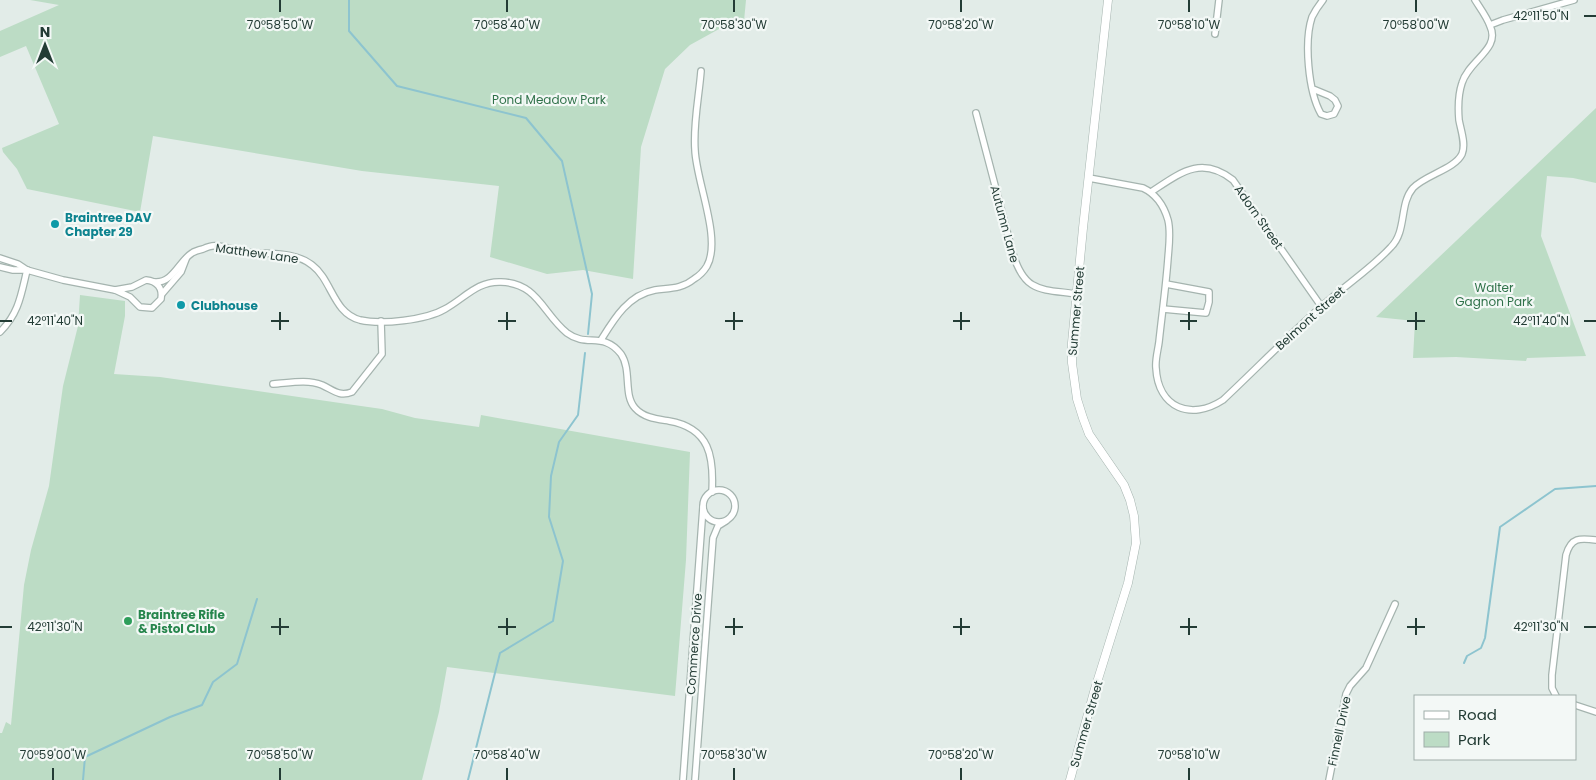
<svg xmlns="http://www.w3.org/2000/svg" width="1596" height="780" font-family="Poppins,sans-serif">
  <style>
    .green { fill: #bcdcc5 }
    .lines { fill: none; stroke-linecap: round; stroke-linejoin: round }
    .stream { stroke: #8dc4cf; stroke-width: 2 }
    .minor-casing { stroke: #a5b4af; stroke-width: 8 }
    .tertiary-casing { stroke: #a5b4af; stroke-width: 9 }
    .minor { stroke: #fff; stroke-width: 5.5 }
    .tertiary { stroke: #fff; stroke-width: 8 }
    .ticks { fill: none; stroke: #233c35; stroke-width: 2 }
    .culture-dot { fill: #0f9aa8; stroke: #f3f8f6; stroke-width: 2 }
    .leisure-dot { fill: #2e9e5b; stroke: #f3f8f6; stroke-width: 2 }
    .labels { text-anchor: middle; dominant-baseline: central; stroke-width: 4.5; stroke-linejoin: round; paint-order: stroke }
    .park-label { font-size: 12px; fill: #2f7149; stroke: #f3f8f6 }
    .culture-label { font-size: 12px; font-weight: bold; fill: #0d838f; stroke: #f3f8f6; text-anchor: start }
    .street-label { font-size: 12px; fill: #233c35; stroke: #f3f8f6 }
    .leisure-label { font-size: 12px; font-weight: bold; fill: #27864d; stroke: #f3f8f6; text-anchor: start }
    .ticks-label { font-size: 12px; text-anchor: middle; fill: #233c35; stroke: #f3f8f6; stroke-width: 4.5; stroke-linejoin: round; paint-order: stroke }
  </style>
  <rect width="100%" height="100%" fill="#e2ece8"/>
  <g class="green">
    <path d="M30 0H746L744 21 719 29 690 45 665 69 641 147 633 279 583 270 547 274 490 257 499 186 362 171 153 136 140 212 27 189 17 169 3 152 2 148 59 124 26 46 0 57V31L59 5Z"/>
    <path d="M1596 108V183L1573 178 1547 176 1541 236 1586 356 1527 358 1526 361 1456 357 1413 358 1415 321 1376 317Z"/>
    <path d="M80 295 125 301V316L114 374 160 377 347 404 382 409 415 418 479 427 481 415 690 452 686 560 675 696 447 667 439 712 422 780H0V733H2L6 722 11 725 24 585 31 550 49 486 63 386 78 326Z"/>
  </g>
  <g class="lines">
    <g class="stream">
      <path d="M349 0V31L397 86 526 118 562 161 592 294 588 334"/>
      <path d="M1464 663 1467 656 1481 648 1485 638 1500 527 1555 489 1596 486"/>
      <path d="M83 780 85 757 170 717 202 705 213 682 237 664 257 599"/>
      <path d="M468 780 500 653 553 621 563 561 549 517 551 476 559 442 578 415 585 353"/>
    </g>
    <defs>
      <g id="minor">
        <path d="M1490 25 1503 20 1574 0"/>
        <path d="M1215 34 1219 0"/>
        <path d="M1313 89 1330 96 1335 100 1338 106 1334 114 1327 116 1321 114C1308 91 1304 41 1312 17 1315 11 1319 5 1323 0"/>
        <path d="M976 113 1013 254C1025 293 1041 289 1077 294"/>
        <path d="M1089 178 1143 188C1156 194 1164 206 1168 220 1171 232 1169 245 1168 258 1166 286 1162 314 1159 342 1158 350 1155 360 1156 368 1158 408 1191 421 1223 400 1256 369 1288 336 1322 306 1344 286 1371 269 1391 247 1407 231 1399 204 1413 188 1425 175 1455 169 1462 154 1466 144 1461 131 1459 120 1458 108 1458 95 1462 83 1469 60 1501 49 1490 26 1487 17 1480 8 1475 0"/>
        <path d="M1151 192C1180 173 1201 155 1233 180L1321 306"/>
        <path d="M0 258 18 264 27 270 63 280 115 290"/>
        <path d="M0 267 13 270H27"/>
        <path d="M146 280C157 281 163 288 161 299L152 308 140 307 130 297 115 290 132 287Z"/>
        <path d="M155 282C173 283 179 261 192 253 195 251 199 250 203 249 207 247 212 245 217 246 226 246 234 251 243 252 265 255 293 250 312 265 332 280 333 313 360 320 382 325 426 320 445 309 465 298 477 281 501 282 538 283 543 314 567 333 587 348 603 331 621 354 632 370 623 395 635 408 644 418 657 419 669 421 710 428 714 457 712 492"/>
        <path d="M162 294 181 272 186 259"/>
        <path d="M1163 309 1206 313 1209 302V292L1166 284"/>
        <path d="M0 332C19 313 21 295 27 270"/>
        <path d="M601 340C614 319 628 295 655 290 669 288 682 289 694 279 699 276 704 271 707 266 722 239 696 181 695 150 693 124 699 97 701 71"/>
        <path d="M273 384C289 383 307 379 322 385 333 390 339 397 352 392L382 354 381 321"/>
        <circle cx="719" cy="506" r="16"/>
        <path d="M1556 696 1552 688V675L1566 555C1571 537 1580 538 1596 540"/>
        <path d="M1575 705 1596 712"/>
        <path d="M683 780 703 507"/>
        <path d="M695 780 713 538 718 526 726 521"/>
        <path d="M1329 780 1346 694 1350 686 1366 668 1395 604"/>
      </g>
      <path id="tertiary" d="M1070 780 1094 692 1128 583 1136 543 1134 516 1130 500 1124 485 1089 434 1083 418 1077 399 1072 363V343L1083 228 1108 0"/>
    </defs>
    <use href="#minor" class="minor-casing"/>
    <use href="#tertiary" class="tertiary-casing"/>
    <use href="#minor" class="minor"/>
    <use href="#tertiary" class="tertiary"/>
  </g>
  <path class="ticks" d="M280 0V12M507 0V12M734 0V12M961 0V12M1189 0V12M1416 0V12M1584 16H1596M280 312V330M507 312V330M734 312V330M961 312V330M1189 312V330M1416 312V330M0 321H12M271 321H289M498 321H516M725 321H743M953 321H970M1180 321H1197M1407 321H1425M1584 321H1596M280 618V635M507 618V635M734 618V635M961 618V635M1189 618V635M1416 618V635M0 627H12M271 627H289M498 627H516M725 627H743M953 627H970M1180 627H1197M1407 627H1425M1584 627H1596M53 768V780M280 768V780M507 768V780M734 768V780M961 768V780M1189 768V780"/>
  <g class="culture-dot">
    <circle cx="55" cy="224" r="5"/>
    <circle cx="181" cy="305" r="5"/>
  </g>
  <circle class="leisure-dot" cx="128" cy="621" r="5"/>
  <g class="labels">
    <g class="park-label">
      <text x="549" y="99">Pond Meadow Park</text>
      <text x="1494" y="287">Walter<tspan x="1494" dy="14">Gagnon Park</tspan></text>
    </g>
    <g class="culture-label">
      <text x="65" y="217">Braintree DAV<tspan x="65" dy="14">Chapter 29</tspan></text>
      <text x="191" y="305">Clubhouse</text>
    </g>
    <g class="street-label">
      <text transform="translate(1259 217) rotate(55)">Adorn Street</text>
      <text transform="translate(1005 224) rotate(75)">Autumn Lane</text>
      <text transform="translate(257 253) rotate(8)">Matthew Lane</text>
      <text transform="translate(1076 311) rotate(-85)">Summer Street</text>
      <text transform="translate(1310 318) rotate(-42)">Belmont Street</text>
      <text transform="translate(694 644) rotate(-86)">Commerce Drive</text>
      <text transform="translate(1086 724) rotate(-74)">Summer Street</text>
      <text transform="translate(1339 731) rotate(-78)">Finnell Drive</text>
    </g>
    <g class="leisure-label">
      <text x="138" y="614">Braintree Rifle<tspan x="138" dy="14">&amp; Pistol Club</tspan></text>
    </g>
  </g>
  <g class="ticks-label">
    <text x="1541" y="20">42°11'50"N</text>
    <text x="280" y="29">70°58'50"W</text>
    <text x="507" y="29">70°58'40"W</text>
    <text x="734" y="29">70°58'30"W</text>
    <text x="961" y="29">70°58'20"W</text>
    <text x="1189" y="29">70°58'10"W</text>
    <text x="1416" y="29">70°58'00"W</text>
    <text x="55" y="325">42°11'40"N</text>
    <text x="1541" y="325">42°11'40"N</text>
    <text x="55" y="631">42°11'30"N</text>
    <text x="1541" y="631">42°11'30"N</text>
    <text x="53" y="759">70°59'00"W</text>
    <text x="280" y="759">70°58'50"W</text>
    <text x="507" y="759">70°58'40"W</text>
    <text x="734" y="759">70°58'30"W</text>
    <text x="961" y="759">70°58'20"W</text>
    <text x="1189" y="759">70°58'10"W</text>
  </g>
  <rect x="1414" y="695" width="162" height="65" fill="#f3f8f6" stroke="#a0ada9"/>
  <rect x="1424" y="711" width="25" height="8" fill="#ffffff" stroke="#a0ada9"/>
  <text x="1458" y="720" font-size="15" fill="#233c35">Road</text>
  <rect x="1424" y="732" width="25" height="15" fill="#bcdcc5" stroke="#a0ada9"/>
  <text x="1458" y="745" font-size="15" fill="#233c35">Park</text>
  <g transform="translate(45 45)" stroke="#f3f8f6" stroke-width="4" paint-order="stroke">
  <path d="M0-4L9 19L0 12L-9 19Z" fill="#233c35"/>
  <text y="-8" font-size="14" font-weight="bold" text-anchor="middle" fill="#233c35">N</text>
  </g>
</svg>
